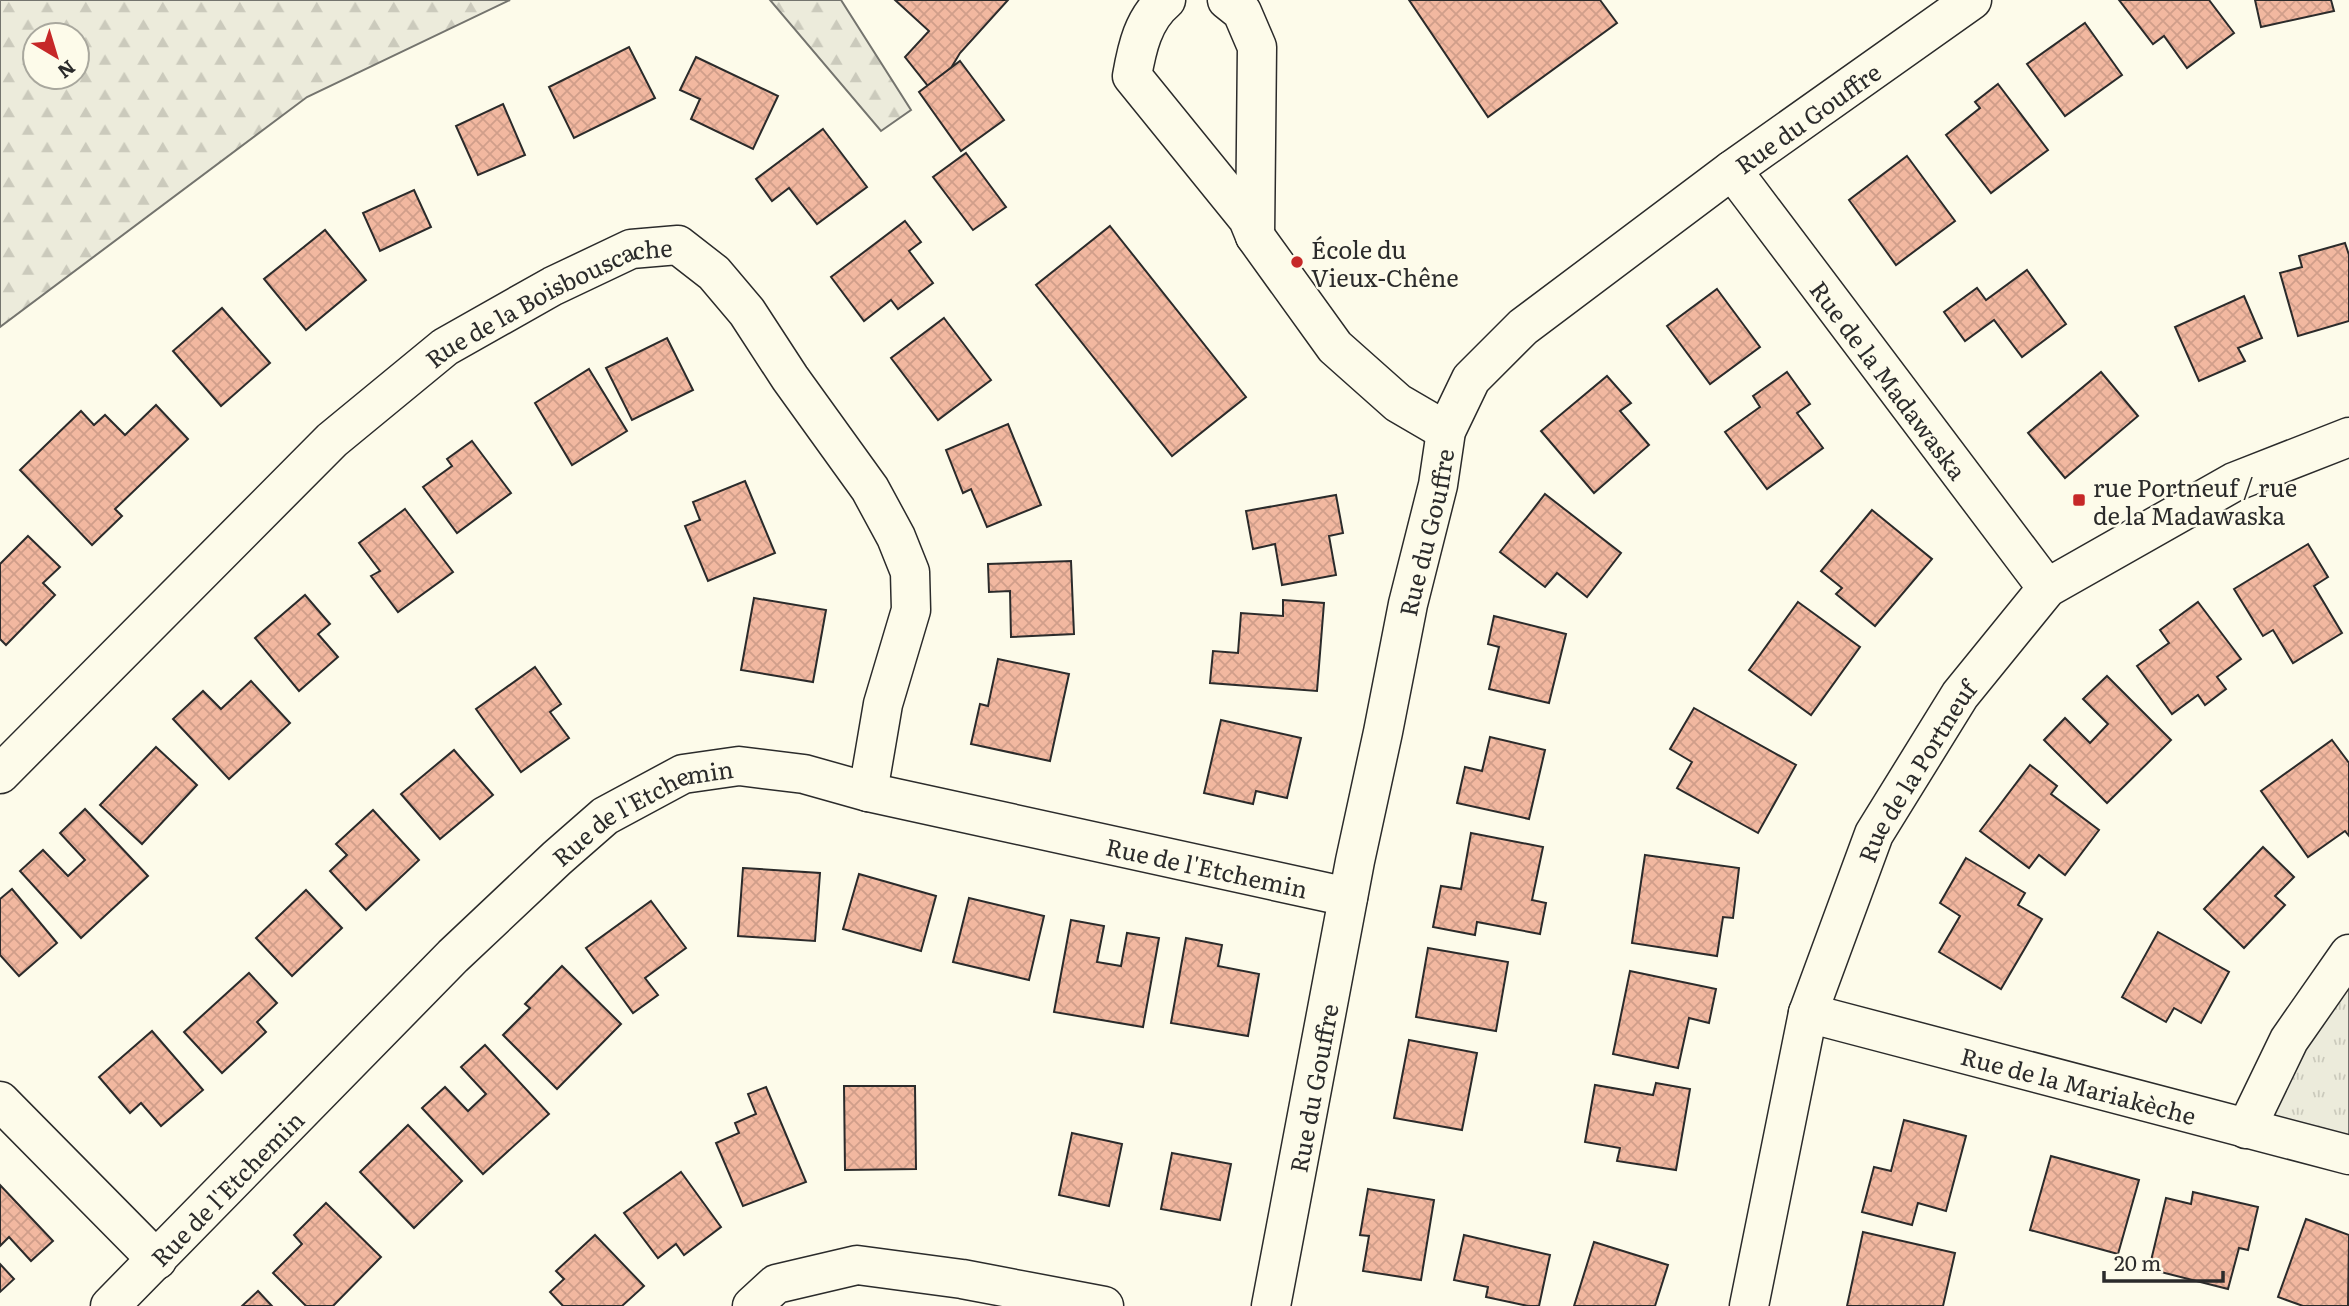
<svg xmlns="http://www.w3.org/2000/svg" width="2349" height="1306" font-family="Literata,serif">
  <style>
    .grass { fill: url(#grass-tufts); stroke: #74746e; stroke-width: 2 }
    .forest { fill: url(#forest-firs); stroke: #74746e; stroke-width: 2; fill-rule: evenodd }
    .building { fill: url(#building-cross-hatch); stroke: #2b2b2b; stroke-width: 2 }
    .lines { fill: none; stroke-linecap: round; stroke-linejoin: round }
    .minor-casing { stroke: #2b2b2b; stroke-width: 41 }
    .minor { stroke: #fdfbea; stroke-width: 38 }
    .poi-dot { fill: #c62828; stroke: #fdfbea; stroke-width: 2.5 }
    .labels { text-anchor: middle; dominant-baseline: central; stroke-width: 5; stroke-linejoin: round; paint-order: stroke }
    .street-label { font-size: 24px; fill: #2b2b2b; stroke: #fdfbea }
    .poi-label { font-size: 24px; fill: #2b2b2b; stroke: #fdfbea; text-anchor: start }
  </style>
  <defs>
    <pattern id="grass-tufts" width="24" height="20" patternUnits="userSpaceOnUse" patternTransform="scale(1.75)"><rect width="24" height="20" fill="#ecebdb"/><path d="M3 7l-1-3M5 7V3M7 7l1-3M15 17l-1-3M17 17v-4M19 17l1-3" fill="none" stroke="#cbcabc"/></pattern>
    <pattern id="forest-firs" width="22" height="20" patternUnits="userSpaceOnUse" patternTransform="scale(1.75)"><rect width="22" height="20" fill="#ecebdb"/><path d="M5 1l3.5 6h-7zM16 11l3.5 6h-7z" fill="#cbcabc"/></pattern>
    <pattern id="building-cross-hatch" width="8" height="8" patternUnits="userSpaceOnUse" patternTransform="scale(1.75)"><rect width="8" height="8" fill="#f2b8a0"/><path d="M0 0l8 8M0 8l8-8" fill="none" stroke="#d09e8a"/></pattern>
  </defs>
  <rect width="100%" height="100%" fill="#fdfbea"/>
  <path class="grass" d="M2349 954V1155L2246 1129Z"/>
  <g class="forest">
    <path d="M0 0H510L307 97 0 327ZM77 35V77H35V35Z"/>
    <path d="M770 0H841L911 110 881 131Z"/>
  </g>
  <g class="building">
    <path d="M895 0H1008L960 53 951 68 928 86 905 57 929 31Z"/>
    <path d="M1409 0H1600L1617 23 1488 117Z"/>
    <path d="M2119 0H2209L2234 33 2187 68 2164 36 2153 44Z"/>
    <path d="M2255 0H2331L2334 11 2261 27Z"/>
    <path d="M2085 23 2122 75 2065 116 2027 64Z"/>
    <path d="M629 47 655 98 574 138 549 87Z"/>
    <path d="M696 57 778 96 753 149 691 119 700 99 680 90Z"/>
    <path d="M960 61 1004 120 961 151 919 92Z"/>
    <path d="M1998 84 2048 150 1991 193 1946 135 1980 108 1975 102Z"/>
    <path d="M503 104 525 155 478 175 456 126Z"/>
    <path d="M823 129 867 187 817 224 789 188 772 201 756 179Z"/>
    <path d="M966 153 1006 207 973 230 933 177Z"/>
    <path d="M1907 156 1955 221 1896 265 1849 200Z"/>
    <path d="M414 190 431 227 380 251 363 213Z"/>
    <path d="M905 221 921 242 909 251 933 283 898 309 891 300 864 321 831 277Z"/>
    <path d="M1110 226 1246 397 1172 456 1036 285Z"/>
    <path d="M325 230 366 280 306 330 264 279Z"/>
    <path d="M2345 243 2349 255V321L2298 336 2280 273 2302 267 2299 256Z"/>
    <path d="M2027 270 2066 324 2022 357 1994 320 1965 341 1944 312 1977 288 1986 300Z"/>
    <path d="M1717 289 1760 347 1710 384 1667 326Z"/>
    <path d="M2244 296 2262 338 2238 348 2245 361 2199 381 2175 327Z"/>
    <path d="M222 308 270 363 221 406 173 351Z"/>
    <path d="M944 318 991 380 938 420 891 358Z"/>
    <path d="M667 338 693 390 632 420 606 368Z"/>
    <path d="M589 369 627 431 572 465 535 403Z"/>
    <path d="M1787 372 1810 404 1797 413 1823 448 1767 489 1725 432 1760 407 1753 396Z"/>
    <path d="M2101 372 2138 416 2065 478 2028 433Z"/>
    <path d="M1607 376 1631 403 1620 411 1649 445 1594 493 1541 431Z"/>
    <path d="M156 405 188 439 115 509 122 516 92 545 20 470 81 411 94 425 105 415 125 435Z"/>
    <path d="M1008 424 1041 505 987 527 971 489 963 493 946 450Z"/>
    <path d="M472 441 511 493 457 533 423 487 452 466 447 459Z"/>
    <path d="M745 481 775 553 708 581 685 526 700 520 693 502Z"/>
    <path d="M1545 494 1621 553 1587 597 1557 573 1545 587 1500 552Z"/>
    <path d="M1336 495 1343 533 1329 536 1336 575 1282 585 1275 544 1253 549 1246 511Z"/>
    <path d="M405 509 453 572 398 612 371 576 380 571 359 543Z"/>
    <path d="M1872 510 1932 559 1875 626 1836 594 1842 588 1821 571Z"/>
    <path d="M28 536 60 567 43 583 55 595 6 645 0 639V564Z"/>
    <path d="M2308 544 2328 577 2314 586 2342 633 2293 663 2273 630 2263 636 2234 589Z"/>
    <path d="M1071 561 1074 634 1011 637 1010 591 989 592 988 564Z"/>
    <path d="M305 595 330 624 318 634 338 657 299 691 255 638Z"/>
    <path d="M754 598 826 610 813 682 741 670Z"/>
    <path d="M1283 600 1324 603 1317 691 1210 683 1213 651 1238 653 1241 613 1283 616Z"/>
    <path d="M1798 602 1860 647 1811 715 1749 670Z"/>
    <path d="M2198 602 2241 659 2217 677 2226 689 2205 705 2198 695 2172 714 2137 666 2169 643 2160 630Z"/>
    <path d="M1494 616 1566 634 1549 703 1489 689 1499 647 1488 644Z"/>
    <path d="M998 659 1069 674 1050 761 971 744 980 704 988 706Z"/>
    <path d="M535 667 561 704 550 712 569 738 521 772 476 709Z"/>
    <path d="M2107 676 2171 740 2107 803 2044 740 2065 718 2090 743 2108 724 2083 699Z"/>
    <path d="M251 681 290 723 229 779 173 719 203 691 221 709Z"/>
    <path d="M1694 708 1796 765 1758 833 1677 788 1692 762 1670 749Z"/>
    <path d="M1221 720 1301 738 1287 798 1256 791 1253 804 1204 793Z"/>
    <path d="M1490 737 1545 750 1529 819 1457 803 1465 767 1482 771Z"/>
    <path d="M2332 740 2349 763V836L2345 831 2308 857 2261 791Z"/>
    <path d="M156 747 197 785 142 844 100 805Z"/>
    <path d="M454 750 493 795 440 839 401 794Z"/>
    <path d="M2030 765 2057 786 2051 794 2099 830 2065 875 2039 855 2029 868 1980 831Z"/>
    <path d="M85 809 148 876 81 938 20 871 43 850 68 876 85 860 60 833Z"/>
    <path d="M373 810 419 860 366 910 330 871 347 855 336 844Z"/>
    <path d="M1471 833 1543 847 1532 900 1546 903 1540 934 1477 922 1475 935 1433 927 1441 886 1461 889Z"/>
    <path d="M2263 847 2294 877 2275 896 2285 905 2244 948 2204 909Z"/>
    <path d="M1645 855 1739 868 1733 918 1723 917 1717 956 1632 943Z"/>
    <path d="M1966 858 2025 893 2018 905 2042 919 2001 989 1939 952 1960 916 1940 903Z"/>
    <path d="M743 868 820 873 815 941 738 936Z"/>
    <path d="M859 874 936 896 921 951 843 929Z"/>
    <path d="M12 889 57 943 19 976 0 955V899Z"/>
    <path d="M306 890 342 928 292 976 256 938Z"/>
    <path d="M969 898 1044 916 1029 980 953 962Z"/>
    <path d="M651 901 686 948 645 978 658 995 633 1013 586 948Z"/>
    <path d="M1071 920 1104 926 1097 962 1121 966 1127 933 1159 938 1143 1027 1054 1012Z"/>
    <path d="M2158 932 2229 972 2201 1023 2174 1008 2166 1022 2122 997Z"/>
    <path d="M1186 938 1222 945 1218 966 1259 974 1248 1036 1171 1023Z"/>
    <path d="M1428 948 1508 962 1496 1031 1416 1017Z"/>
    <path d="M562 966 621 1024 557 1089 503 1035 530 1008 525 1004Z"/>
    <path d="M1630 971 1716 989 1709 1023 1689 1018 1678 1068 1613 1054Z"/>
    <path d="M249 973 277 1003 257 1022 266 1032 222 1073 184 1032Z"/>
    <path d="M152 1031 203 1090 161 1126 141 1103 130 1113 99 1077Z"/>
    <path d="M1409 1040 1477 1053 1462 1130 1394 1118Z"/>
    <path d="M485 1045 549 1114 483 1174 422 1108 445 1087 468 1111 486 1094 461 1067Z"/>
    <path d="M1656 1083 1690 1089 1676 1170 1617 1161 1620 1148 1585 1142 1595 1085 1653 1095Z"/>
    <path d="M844 1086H915L916 1169 845 1170Z"/>
    <path d="M766 1087 806 1182 743 1206 716 1143 739 1133 735 1123 756 1114 748 1094Z"/>
    <path d="M1904 1120 1966 1136 1946 1211 1918 1203 1912 1225 1862 1212 1874 1167 1891 1171Z"/>
    <path d="M408 1125 462 1181 414 1228 360 1172Z"/>
    <path d="M1072 1133 1122 1144 1109 1206 1059 1195Z"/>
    <path d="M1172 1153 1231 1164 1220 1220 1161 1209Z"/>
    <path d="M2051 1156 2139 1180 2118 1254 2030 1230Z"/>
    <path d="M681 1172 721 1227 684 1255 676 1244 658 1258 624 1213Z"/>
    <path d="M0 1185 53 1241 31 1261 9 1237 0 1246Z"/>
    <path d="M1368 1189 1434 1200 1421 1280 1363 1271 1369 1236 1360 1235Z"/>
    <path d="M2193 1192 2258 1207 2248 1250 2239 1248 2228 1289 2149 1269 2166 1198 2191 1204Z"/>
    <path d="M326 1203 381 1257 333 1306H306L273 1273 302 1244 294 1235Z"/>
    <path d="M2306 1219 2349 1235 2348 1306H2303L2278 1297Z"/>
    <path d="M1863 1232 1955 1253 1943 1306H1847Z"/>
    <path d="M595 1235 644 1286 622 1306H563L550 1292 564 1279 556 1271Z"/>
    <path d="M1464 1235 1550 1255 1539 1306H1528L1486 1297 1488 1287 1454 1280Z"/>
    <path d="M1594 1242 1668 1265 1655 1306H1574Z"/>
    <path d="M0 1264 14 1279 0 1292Z"/>
    <path d="M258 1291 272 1306H242Z"/>
  </g>
  <g class="lines">
    <defs>
      <g id="minor">
        <path d="M1166 0C1143 19 1137 48 1132 76L1248 219 1255 236 1335 347 1398 403 1446 431"/>
        <path d="M1227 0 1242 12 1257 47 1255 236"/>
        <path id="s1" d="M1732 170 2047 588"/>
        <path id="s2" d="M0 774 332 440 445 347 553 286 631 249 678 245 714 273 747 312 790 378 870 489 896 537 910 572 911 610 883 704 868 792"/>
        <path id="s3" d="M1808 1013 2349 1155"/>
        <path d="M0 1101 157 1260"/>
        <path d="M2246 1129 2289 1040 2349 954"/>
        <path id="s4" d="M110 1306 453 956 557 858 605 816 683 774 739 766 804 774 868 792 1348 897"/>
        <path d="M752 1306 776 1284 857 1265 962 1279 1104 1306"/>
        <path id="s5" d="M1271 1306 1355 861 1383 732 1408 604 1438 485 1446 431 1471 379 1523 327 1732 170 1972 0"/>
        <path id="s6" d="M1749 1306 1808 1013 1874 834 1960 695 2047 588 2234 482 2349 437"/>
      </g>
    </defs>
    <use href="#minor" class="minor-casing"/>
    <use href="#minor" class="minor"/>
  </g>
  <g class="poi-dot">
    <circle cx="1297" cy="262" r="7"/>
    <rect x="2072" y="493" width="14" height="14" rx="3.5"/>
  </g>
  <g class="labels">
    <g class="street-label">
      <text stroke="none"><textPath href="#s5" startOffset="1377">Rue du Gouffre</textPath></text>
      <text stroke="none"><textPath href="#s2" startOffset="732">Rue de la Boisbouscache</textPath></text>
      <text stroke="none"><textPath href="#s1" startOffset="262">Rue de la Madawaska</textPath></text>
      <text stroke="none"><textPath href="#s5" startOffset="789">Rue du Gouffre</textPath></text>
      <text stroke="none"><textPath href="#s6" startOffset="565">Rue de la Portneuf</textPath></text>
      <text stroke="none"><textPath href="#s4" startOffset="733">Rue de l'Etchemin</textPath></text>
      <text stroke="none"><textPath href="#s4" startOffset="1321">Rue de l'Etchemin</textPath></text>
      <text stroke="none"><textPath href="#s3" startOffset="280">Rue de la Mariakèche</textPath></text>
      <text stroke="none"><textPath href="#s5" startOffset="222">Rue du Gouffre</textPath></text>
      <text stroke="none"><textPath href="#s4" startOffset="166">Rue de l'Etchemin</textPath></text>
    </g>
    <g class="poi-label">
      <text x="1311" y="248">École du<tspan x="1311" dy="28">Vieux-Chêne</tspan></text>
      <text x="2093" y="486">rue Portneuf / rue<tspan x="2093" dy="28">de la Madawaska</tspan></text>
    </g>
  </g>
  <g transform="translate(56 56) rotate(142)"><circle r="33" fill="#fdfbea" stroke="#a9a89e" stroke-width="2"/>
  <path d="M0-5L12 26L0 18L-12 26Z" fill="#c62828"/>
  <text y="-10" font-size="19" font-weight="bold" text-anchor="middle" fill="#2b2b2b">N</text>
  </g>
  <path d="M2104 1271v10h119v-10" fill="none" stroke="#2b2b2b" stroke-width="3.5"/>
  <text x="2114" y="1271" font-size="21" fill="#2b2b2b" stroke="#fdfbea" stroke-width="5" paint-order="stroke">20 m</text>
</svg>
